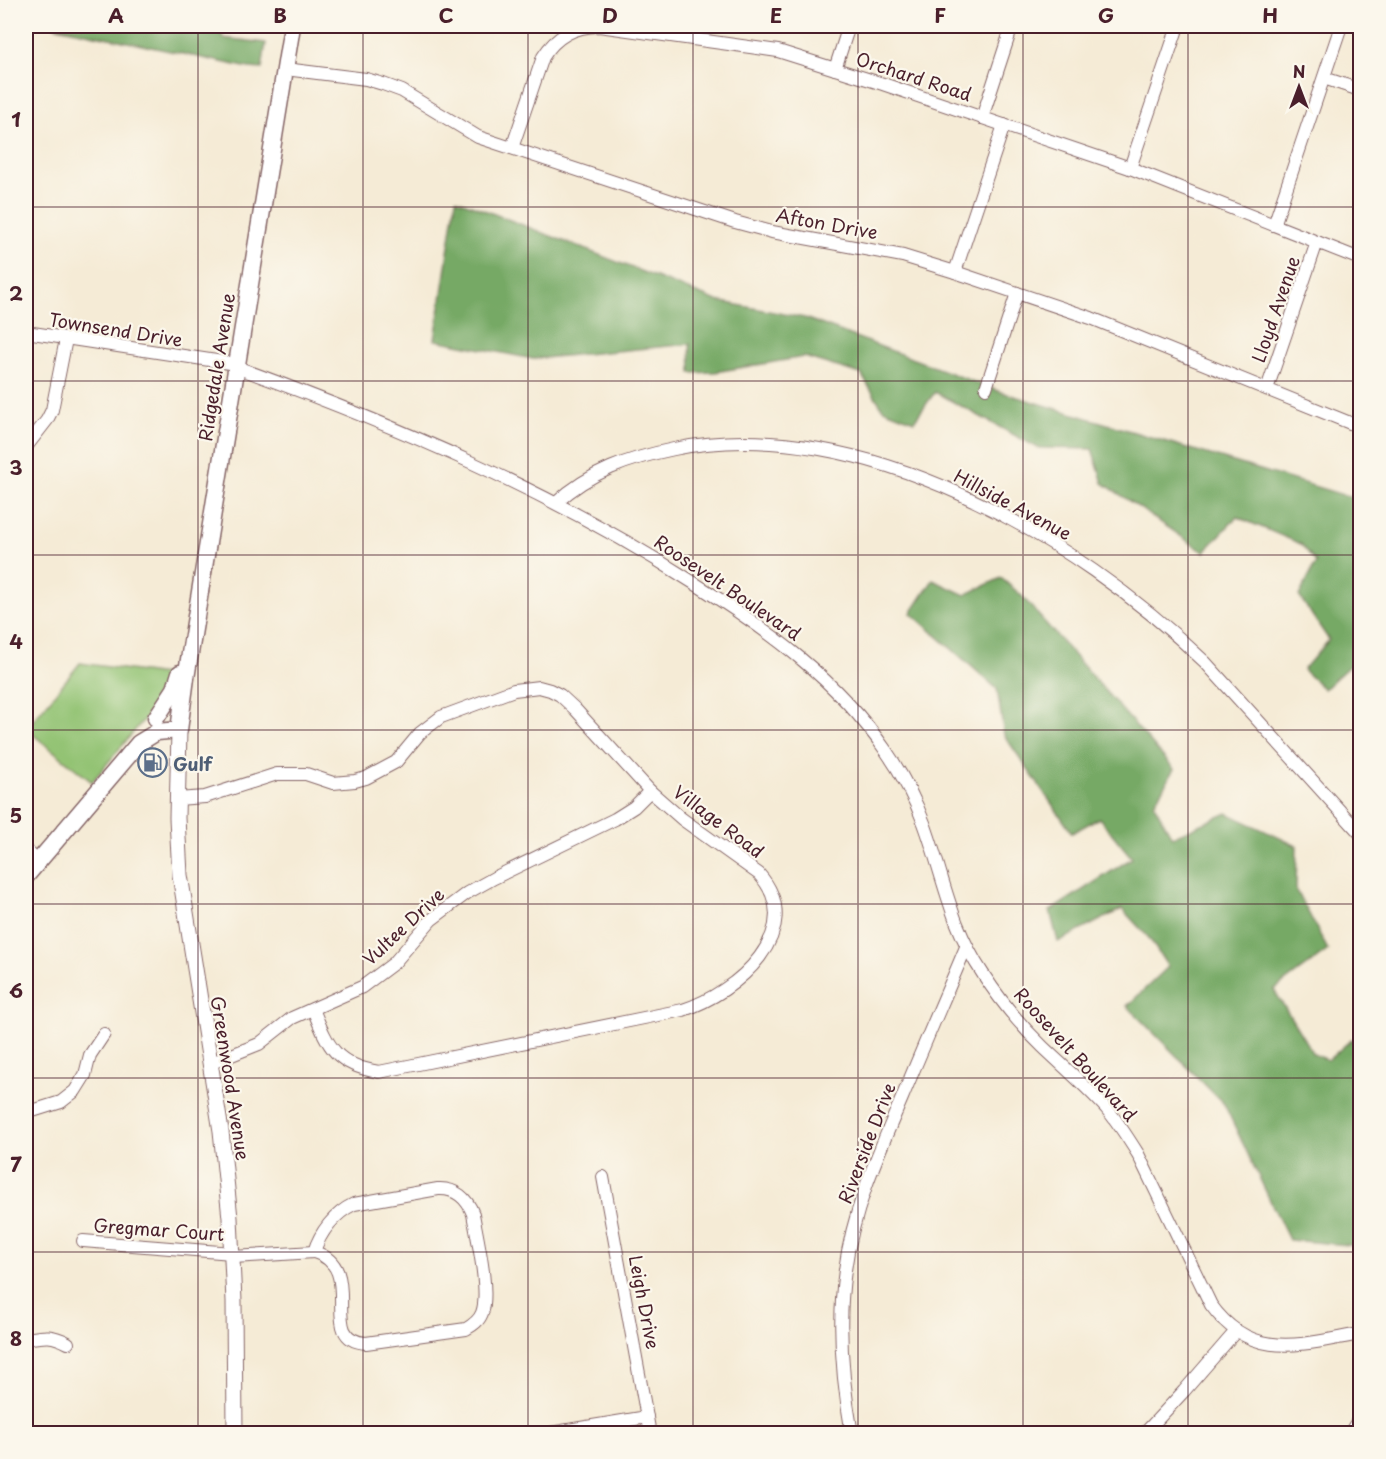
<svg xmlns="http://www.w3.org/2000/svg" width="1386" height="1459" font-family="'Playpen Sans',sans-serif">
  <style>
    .green { fill: #93c373; stroke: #6e714f; stroke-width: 1.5 }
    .forest { fill: #76a965; stroke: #606448; stroke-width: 1.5 }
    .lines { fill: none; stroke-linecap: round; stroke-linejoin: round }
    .minor-casing { stroke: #866667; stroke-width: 14 }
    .tertiary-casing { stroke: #866667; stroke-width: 17 }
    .secondary-casing { stroke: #866667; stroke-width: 19 }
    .minor { stroke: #fff; stroke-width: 12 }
    .tertiary { stroke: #fff; stroke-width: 15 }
    .secondary { stroke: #fff; stroke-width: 16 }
    .grid { fill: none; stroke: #4a1f2b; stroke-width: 1.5; stroke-opacity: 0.55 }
    .labels { text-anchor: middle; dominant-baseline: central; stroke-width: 4.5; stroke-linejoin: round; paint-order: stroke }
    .street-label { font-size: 18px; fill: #4a1f2b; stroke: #fbf7ec }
    .service-label { font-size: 18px; font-weight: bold; fill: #4e5e75; stroke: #fbf7ec; text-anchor: start }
    .neatline { fill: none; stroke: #4a1f2b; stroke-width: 2 }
    .grid-label { font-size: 20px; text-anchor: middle; font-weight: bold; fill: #4a1f2b }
  </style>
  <rect width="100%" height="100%" fill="#fbf7ec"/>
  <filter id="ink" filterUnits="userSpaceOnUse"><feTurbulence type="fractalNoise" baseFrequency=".0167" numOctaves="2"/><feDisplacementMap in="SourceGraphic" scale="12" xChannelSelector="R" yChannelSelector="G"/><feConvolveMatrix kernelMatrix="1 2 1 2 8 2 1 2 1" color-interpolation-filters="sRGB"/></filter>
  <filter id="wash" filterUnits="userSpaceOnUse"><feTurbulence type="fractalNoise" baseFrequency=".008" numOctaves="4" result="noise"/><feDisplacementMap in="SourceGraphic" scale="24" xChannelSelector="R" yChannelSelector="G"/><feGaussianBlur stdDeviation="1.35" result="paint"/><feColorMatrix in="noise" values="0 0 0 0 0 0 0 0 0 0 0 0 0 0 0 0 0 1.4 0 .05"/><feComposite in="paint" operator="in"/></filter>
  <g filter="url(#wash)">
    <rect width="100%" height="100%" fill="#f5ebd6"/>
    <path class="green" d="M80 663 171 676 170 688 92 782 26 729Z"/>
    <g class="forest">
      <path d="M53 26H219L223 38 266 43 262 69 249 68Z"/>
      <path d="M456 199 717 301 805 318 1001 392 1360 500V656L1324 689 1303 670 1329 640 1299 596 1316 562 1301 544 1237 517 1204 552 1103 483 1092 449 1038 448 935 392 914 421 883 409 861 374 804 357 715 372 691 373 690 344 533 359 435 340Z"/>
      <path d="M1001 578 1020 594 1174 769 1154 804 1172 837 1227 813 1297 846 1296 889 1328 950 1274 990 1313 1054 1328 1060 1352 1039 1360 1045V1246L1289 1240 1224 1104 1127 1006 1168 967 1149 938 1122 909 1058 942 1050 911 1132 858 1099 818 1072 833 1004 735 997 689 911 613 933 580 965 595Z"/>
    </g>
  </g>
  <g filter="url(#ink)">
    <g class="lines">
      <defs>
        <g id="minor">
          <path d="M285 69 366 79 383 84 402 91 478 137 735 222 772 232 903 256 955 272 1091 318 1360 427"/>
          <path d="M835 69 849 26"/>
          <path d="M1324 78 1360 90"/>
          <path d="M982 118 1012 26"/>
          <path d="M512 148 543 57C556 36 574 26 599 26L778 51 883 84 1130 168 1360 259"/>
          <path d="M1130 168 1178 26"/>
          <path d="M1274 225 1341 26"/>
          <path d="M955 272 1004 125"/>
          <path d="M26 332 236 364"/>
          <path d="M236 367C395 425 551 491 694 583 767 629 837 679 886 751 902 774 914 797 924 823 944 877 950 925 983 974 1000 1000 1020 1025 1043 1047 1064 1067 1086 1086 1106 1108 1118 1122 1128 1138 1138 1154L1211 1305C1252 1362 1302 1344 1360 1334"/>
          <path d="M986 388 1017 293"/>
          <path d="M1267 389 1317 242"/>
          <path d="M26 447 47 420 52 410 66 339"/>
          <path d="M556 503C589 472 630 458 674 449 861 411 1075 537 1205 662L1360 833"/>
          <path d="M177 799 205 797 277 774H306L333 783 355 781 366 778 396 762 420 733 441 717 514 690 539 687 550 690 560 695 575 709 650 791 682 819 759 874C809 931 736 993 683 1010L379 1072C335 1065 328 1046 313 1009"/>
          <path d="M26 850 38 862"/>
          <path d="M209 1064 259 1044 292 1018 362 987 394 963 431 920 467 893 494 878 615 819 634 807 650 791"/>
          <path d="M26 1113 61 1102 75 1091 85 1075 90 1055 104 1034"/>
          <path d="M603 1177 650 1434"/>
          <path d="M438 1189C455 1188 467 1198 473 1214 477 1237 490 1292 482 1313 479 1321 473 1325 466 1329L366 1343C315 1340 368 1268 314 1252 320 1232 335 1213 354 1204Z"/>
          <path d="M83 1241 232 1253"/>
          <path d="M233 1257 314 1252"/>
          <path d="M26 1339C44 1336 51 1334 68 1343"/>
          <path d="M544 1434 647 1417"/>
          <path d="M852 1434C842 1379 837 1325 845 1270 853 1209 878 1154 902 1098 923 1047 945 997 966 947"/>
          <path d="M1144 1434 1184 1391 1236 1331"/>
        </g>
        <g id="tertiary">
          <path d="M179 730 177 818 180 875 221 1131 230 1218 234 1301 235 1434"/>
          <path d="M1351 1434 1360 1420"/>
        </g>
        <g id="secondary">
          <path d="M156 718 175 689 180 673"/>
          <path d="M26 876 139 743 157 732 179 730 186 678 292 26"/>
        </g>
      </defs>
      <use href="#minor" class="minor-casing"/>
      <use href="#tertiary" class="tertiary-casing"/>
      <use href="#secondary" class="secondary-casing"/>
      <use href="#minor" class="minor"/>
      <use href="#tertiary" class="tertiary"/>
      <use href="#secondary" class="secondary"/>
    </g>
  </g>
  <path class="grid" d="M198 26V1434M363 26V1434M528 26V1434M693 26V1434M858 26V1434M1023 26V1434M1188 26V1434M26 207H1360M26 381H1360M26 555H1360M26 730H1360M26 904H1360M26 1078H1360M26 1252H1360"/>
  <defs>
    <symbol id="fuel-ring" viewBox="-11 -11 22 22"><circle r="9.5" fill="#fbf7ec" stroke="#5c6f8a" stroke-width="1.5"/><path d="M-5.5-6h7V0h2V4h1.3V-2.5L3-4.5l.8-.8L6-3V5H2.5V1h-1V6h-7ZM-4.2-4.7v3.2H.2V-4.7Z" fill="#5c6f8a"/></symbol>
  </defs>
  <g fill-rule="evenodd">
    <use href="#fuel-ring" x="136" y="746" width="33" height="33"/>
  </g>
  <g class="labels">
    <g class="street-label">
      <text transform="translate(914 76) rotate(18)">Orchard Road</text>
      <text transform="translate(827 223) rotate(10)">Afton Drive</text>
      <text transform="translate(1275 309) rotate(-71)">Lloyd Avenue</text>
      <text transform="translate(116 329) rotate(9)">Townsend Drive</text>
      <text transform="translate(216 367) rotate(-81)">Ridgedale Avenue</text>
      <text transform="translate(1013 504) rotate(28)">Hillside Avenue</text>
      <text transform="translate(728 587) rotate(34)">Roosevelt Boulevard</text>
      <text transform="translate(719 821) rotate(37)">Village Road</text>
      <text transform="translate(403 926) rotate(-43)">Vultee Drive</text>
      <text transform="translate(1076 1054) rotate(48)">Roosevelt Boulevard</text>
      <text transform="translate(231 1078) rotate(81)">Greenwood Avenue</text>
      <text transform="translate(866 1143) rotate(-69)">Riverside Drive</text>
      <text transform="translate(159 1229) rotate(4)">Gregmar Court</text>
      <text transform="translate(645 1302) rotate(79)">Leigh Drive</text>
    </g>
    <g class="service-label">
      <text x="173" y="763">Gulf</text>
    </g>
  </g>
  <rect width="1386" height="1459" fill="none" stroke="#fbf7ec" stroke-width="66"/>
  <g transform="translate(1299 87)" stroke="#fbf7ec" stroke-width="4.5" paint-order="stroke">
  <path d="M0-4.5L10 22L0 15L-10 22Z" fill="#4a1f2b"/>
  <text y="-9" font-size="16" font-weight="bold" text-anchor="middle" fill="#4a1f2b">N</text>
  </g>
  <rect x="33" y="33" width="1320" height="1393" class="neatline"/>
  <g class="grid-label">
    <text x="116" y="23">A</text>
    <text x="280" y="23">B</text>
    <text x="446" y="23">C</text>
    <text x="610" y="23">D</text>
    <text x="776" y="23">E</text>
    <text x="940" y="23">F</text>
    <text x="1106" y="23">G</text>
    <text x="1270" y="23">H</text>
    <text x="16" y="127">1</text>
    <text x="16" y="301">2</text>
    <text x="16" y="475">3</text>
    <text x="16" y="649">4</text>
    <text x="16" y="823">5</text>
    <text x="16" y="998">6</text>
    <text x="16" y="1172">7</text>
    <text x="16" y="1346">8</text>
  </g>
</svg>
